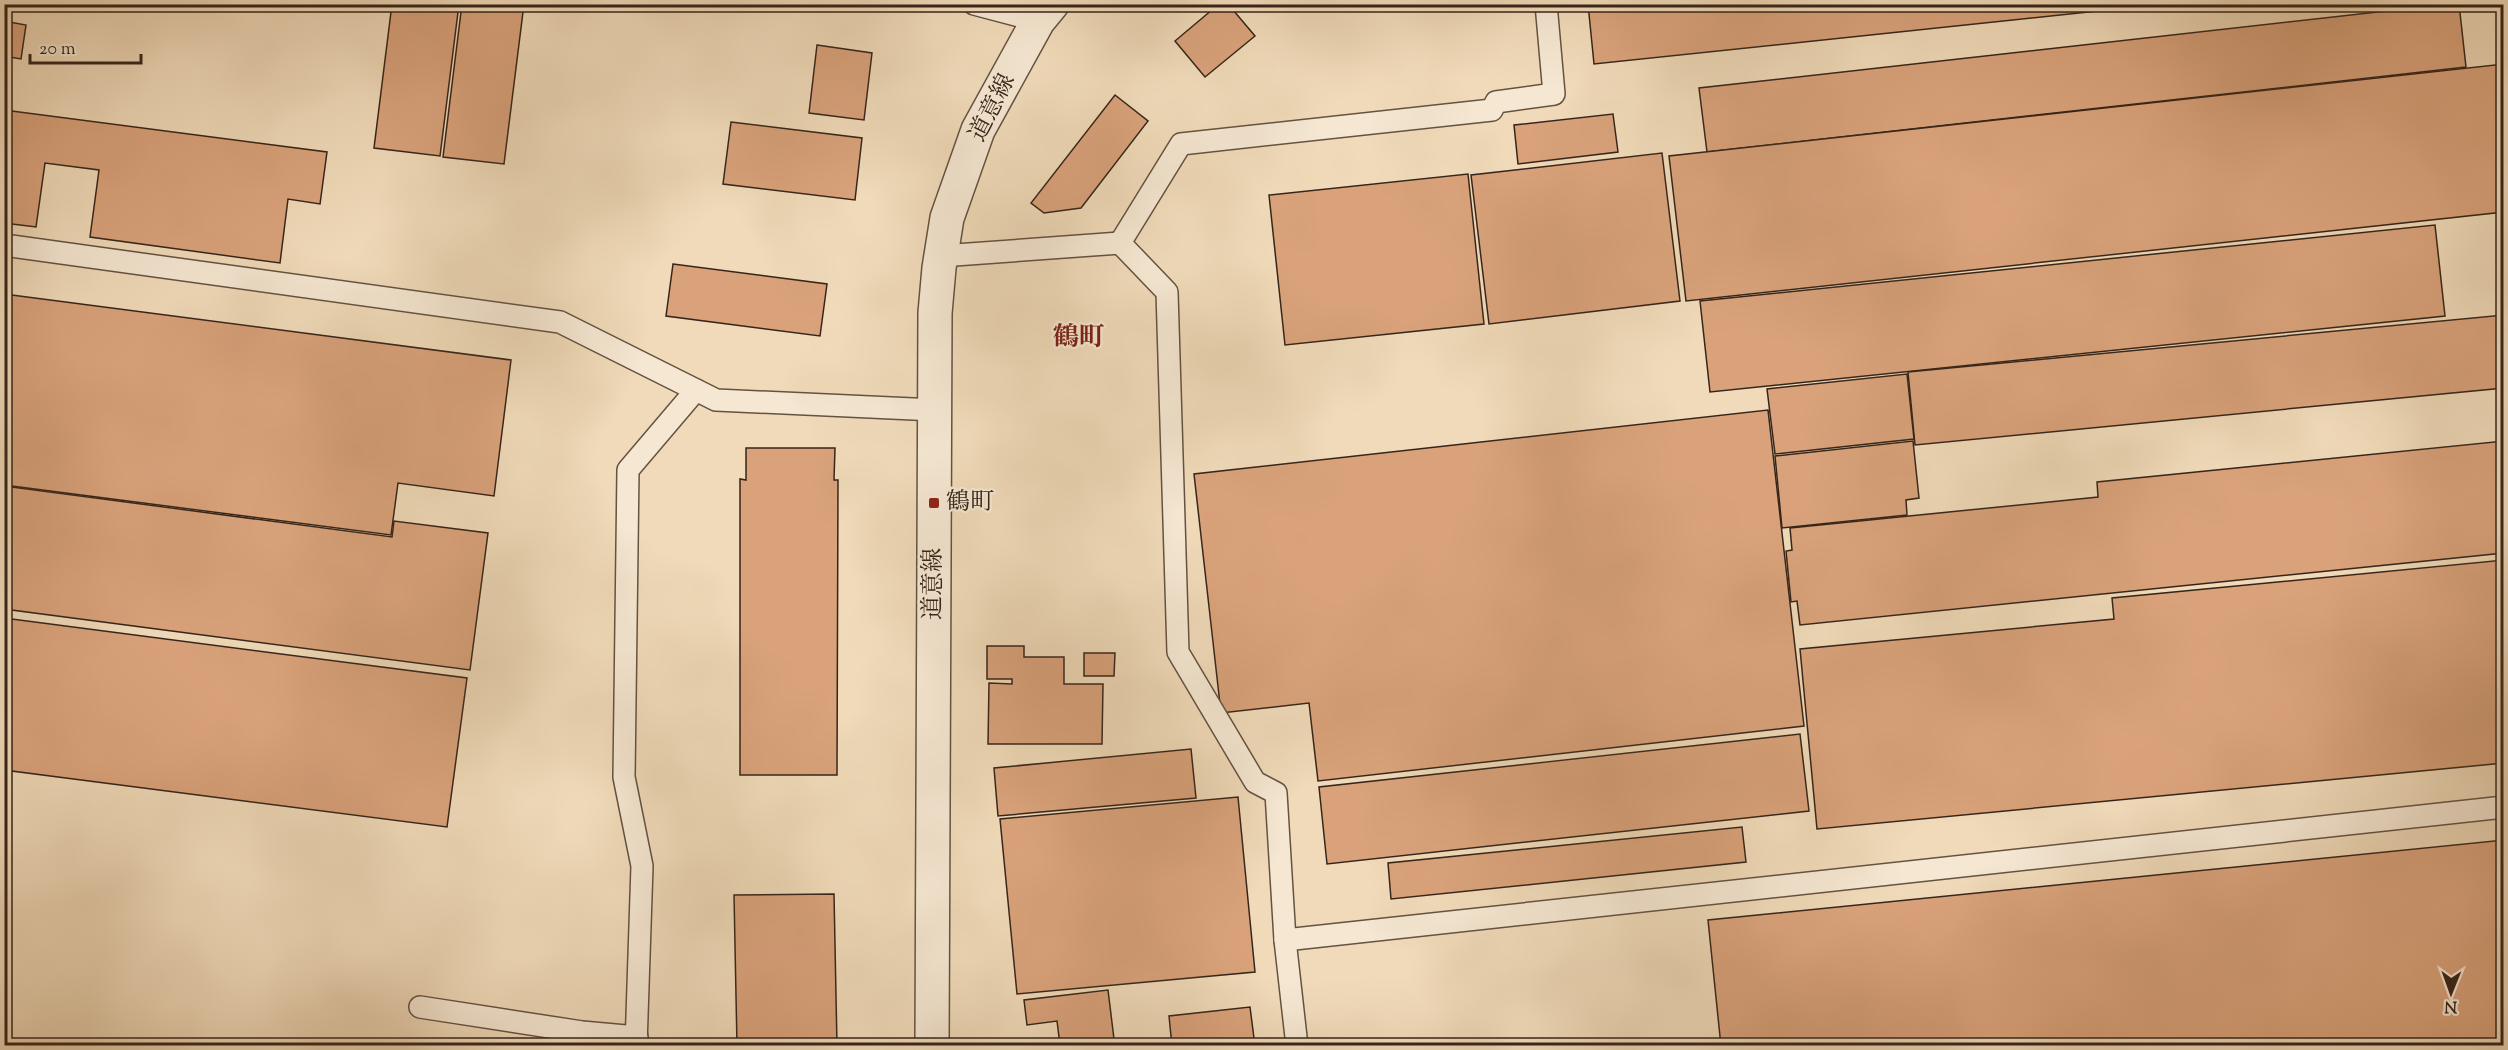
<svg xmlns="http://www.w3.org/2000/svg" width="2508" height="1050" font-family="'Sorts Mill Goudy','Noto Serif JP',serif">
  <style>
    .building { fill: #d9a27b; stroke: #36251a; stroke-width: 1.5 }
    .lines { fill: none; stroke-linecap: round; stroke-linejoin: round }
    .service-casing { stroke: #645242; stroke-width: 24 }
    .tertiary-casing { stroke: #645242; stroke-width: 36 }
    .service { stroke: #f5e7d2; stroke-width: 21 }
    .tertiary { stroke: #f5e7d2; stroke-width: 33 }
    .poi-dot { fill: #8f2418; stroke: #f5e7d2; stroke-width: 2 }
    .labels { text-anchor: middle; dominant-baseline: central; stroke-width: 4.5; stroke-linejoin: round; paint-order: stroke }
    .street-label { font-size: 24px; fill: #36251a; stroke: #f5e7d2 }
    .poi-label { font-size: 24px; fill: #36251a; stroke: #f5e7d2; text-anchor: start }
    .neighbourhood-label { font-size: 26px; font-weight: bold; fill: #7a1f14; stroke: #f5e7d2 }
  </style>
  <rect width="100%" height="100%" fill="#f0dab9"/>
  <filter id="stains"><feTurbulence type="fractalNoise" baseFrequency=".00333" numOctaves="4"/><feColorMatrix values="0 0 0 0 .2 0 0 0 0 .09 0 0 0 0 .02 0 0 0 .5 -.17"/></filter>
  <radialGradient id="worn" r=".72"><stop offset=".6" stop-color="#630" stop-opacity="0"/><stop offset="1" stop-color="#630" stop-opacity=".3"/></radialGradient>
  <g class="building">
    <path d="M392 4H459L440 156 374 148Z"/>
    <path d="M462 4H524L504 164 443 157Z"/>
    <path d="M1219 4H1228L1255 36 1205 77 1175 41Z"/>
    <path d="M1588 4H2164L1594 64Z"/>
    <path d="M2449 4H2459L2466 67 1707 152 1699 88Z"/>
    <path d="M4 21 26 25 21 59 4 56Z"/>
    <path d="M817 45 872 53 864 120 809 113Z"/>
    <path d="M2504 64V212L1686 301 1669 156Z"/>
    <path d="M1115 95 1148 121 1081 208 1044 213 1031 203Z"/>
    <path d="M4 110 327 152 320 204 288 199 280 263 90 237 99 170 45 163 36 227 4 223Z"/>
    <path d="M1613 114 1618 152 1518 164 1514 125Z"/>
    <path d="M731 122 862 138 855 200 723 184Z"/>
    <path d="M1662 153 1680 301 1489 324 1471 175Z"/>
    <path d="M1468 174 1484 324 1285 345 1269 195Z"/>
    <path d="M2435 225 2445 316 1710 392 1700 301Z"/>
    <path d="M673 264 827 284 820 336 666 316Z"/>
    <path d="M4 294 511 360 494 496 398 483 391 535 4 485Z"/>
    <path d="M2504 315V388L1915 445 1908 372Z"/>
    <path d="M1907 374 1914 439 1775 454 1767 389Z"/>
    <path d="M1768 410 1804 726 1318 781 1309 703 1221 713 1194 474Z"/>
    <path d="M1913 441 1919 498 1906 500 1907 515 1782 528 1775 456Z"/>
    <path d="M2504 441V553L1800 625 1797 601 1791 602 1786 551 1792 550 1790 528 2098 497 2097 482Z"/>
    <path d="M746 448H835L834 480H838L837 775H740V479L746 480Z"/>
    <path d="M4 486 392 537 394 521 488 533 470 670 4 609Z"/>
    <path d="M2504 560V763L1817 829 1800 649 2114 619 2112 598Z"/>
    <path d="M4 618 467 678 447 827 4 770Z"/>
    <path d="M987 646H1024V657H1064V684H1103L1102 744H988L989 683 1012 684V679H987Z"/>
    <path d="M1084 653H1115L1114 676H1084Z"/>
    <path d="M1800 734 1809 811 1327 864 1319 787Z"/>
    <path d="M1191 749 1196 798 998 816 994 768Z"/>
    <path d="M1238 797 1255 972 1017 994 1000 819Z"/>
    <path d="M1742 827 1746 862 1391 899 1388 863Z"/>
    <path d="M2504 840V1046H1721L1708 920Z"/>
    <path d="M834 894 837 1046H737L734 895Z"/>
    <path d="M1108 990 1114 1039 1060 1045 1057 1021 1027 1025 1024 1000Z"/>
    <path d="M1250 1007 1255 1046H1172L1169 1016Z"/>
  </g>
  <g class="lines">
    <defs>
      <g id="service">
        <path d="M974 4 1038 21"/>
        <path d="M1120 243 1181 144 1492 110 1496 102 1554 94 1546 4"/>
        <path d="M4 245 560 322 716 400 935 410"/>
        <path d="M941 256 1120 243 1167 292 1178 652 1255 782 1276 793 1285 940 1297 1046"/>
        <path d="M1285 940 2504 807"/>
        <path d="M420 1007 582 1032 637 1037"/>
        <path d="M636 1046 642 866 624 777 628 470 696 390"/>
      </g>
      <path id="tertiary" d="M932 1046 935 313 939 268 947 218 978 130 1038 21 1052 4"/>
    </defs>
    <use href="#service" class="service-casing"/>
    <use href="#tertiary" class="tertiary-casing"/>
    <use href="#service" class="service"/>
    <use href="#tertiary" class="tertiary"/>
  </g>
  <rect class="poi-dot" x="928" y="497" width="12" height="12" rx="3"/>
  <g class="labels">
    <g class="street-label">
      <text transform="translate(993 108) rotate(-63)">道意線</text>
      <text transform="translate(934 584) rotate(-90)">道意線</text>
    </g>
    <g class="poi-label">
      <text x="946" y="503">鶴町</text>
    </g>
    <g class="neighbourhood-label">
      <text x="1079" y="338">鶴町</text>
    </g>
  </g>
  <rect width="2508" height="1050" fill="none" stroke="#f0dab9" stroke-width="24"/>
  <rect x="6" y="6" width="2496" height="1038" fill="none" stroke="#36251a" stroke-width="3"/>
  <rect x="12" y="12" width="2484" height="1026" fill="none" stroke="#36251a" stroke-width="1.5"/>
  <g transform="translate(2451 993) rotate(181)" stroke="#f5e7d2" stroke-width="4.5" paint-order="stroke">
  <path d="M0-4.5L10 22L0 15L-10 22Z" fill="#36251a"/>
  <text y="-9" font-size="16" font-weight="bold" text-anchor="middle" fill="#36251a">N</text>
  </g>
  <path d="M30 54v9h111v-9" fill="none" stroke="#36251a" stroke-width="3"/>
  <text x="39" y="54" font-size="18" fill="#36251a" stroke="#f5e7d2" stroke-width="4.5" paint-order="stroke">20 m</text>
  <rect width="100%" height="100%" filter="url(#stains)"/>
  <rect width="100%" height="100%" fill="url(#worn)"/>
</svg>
